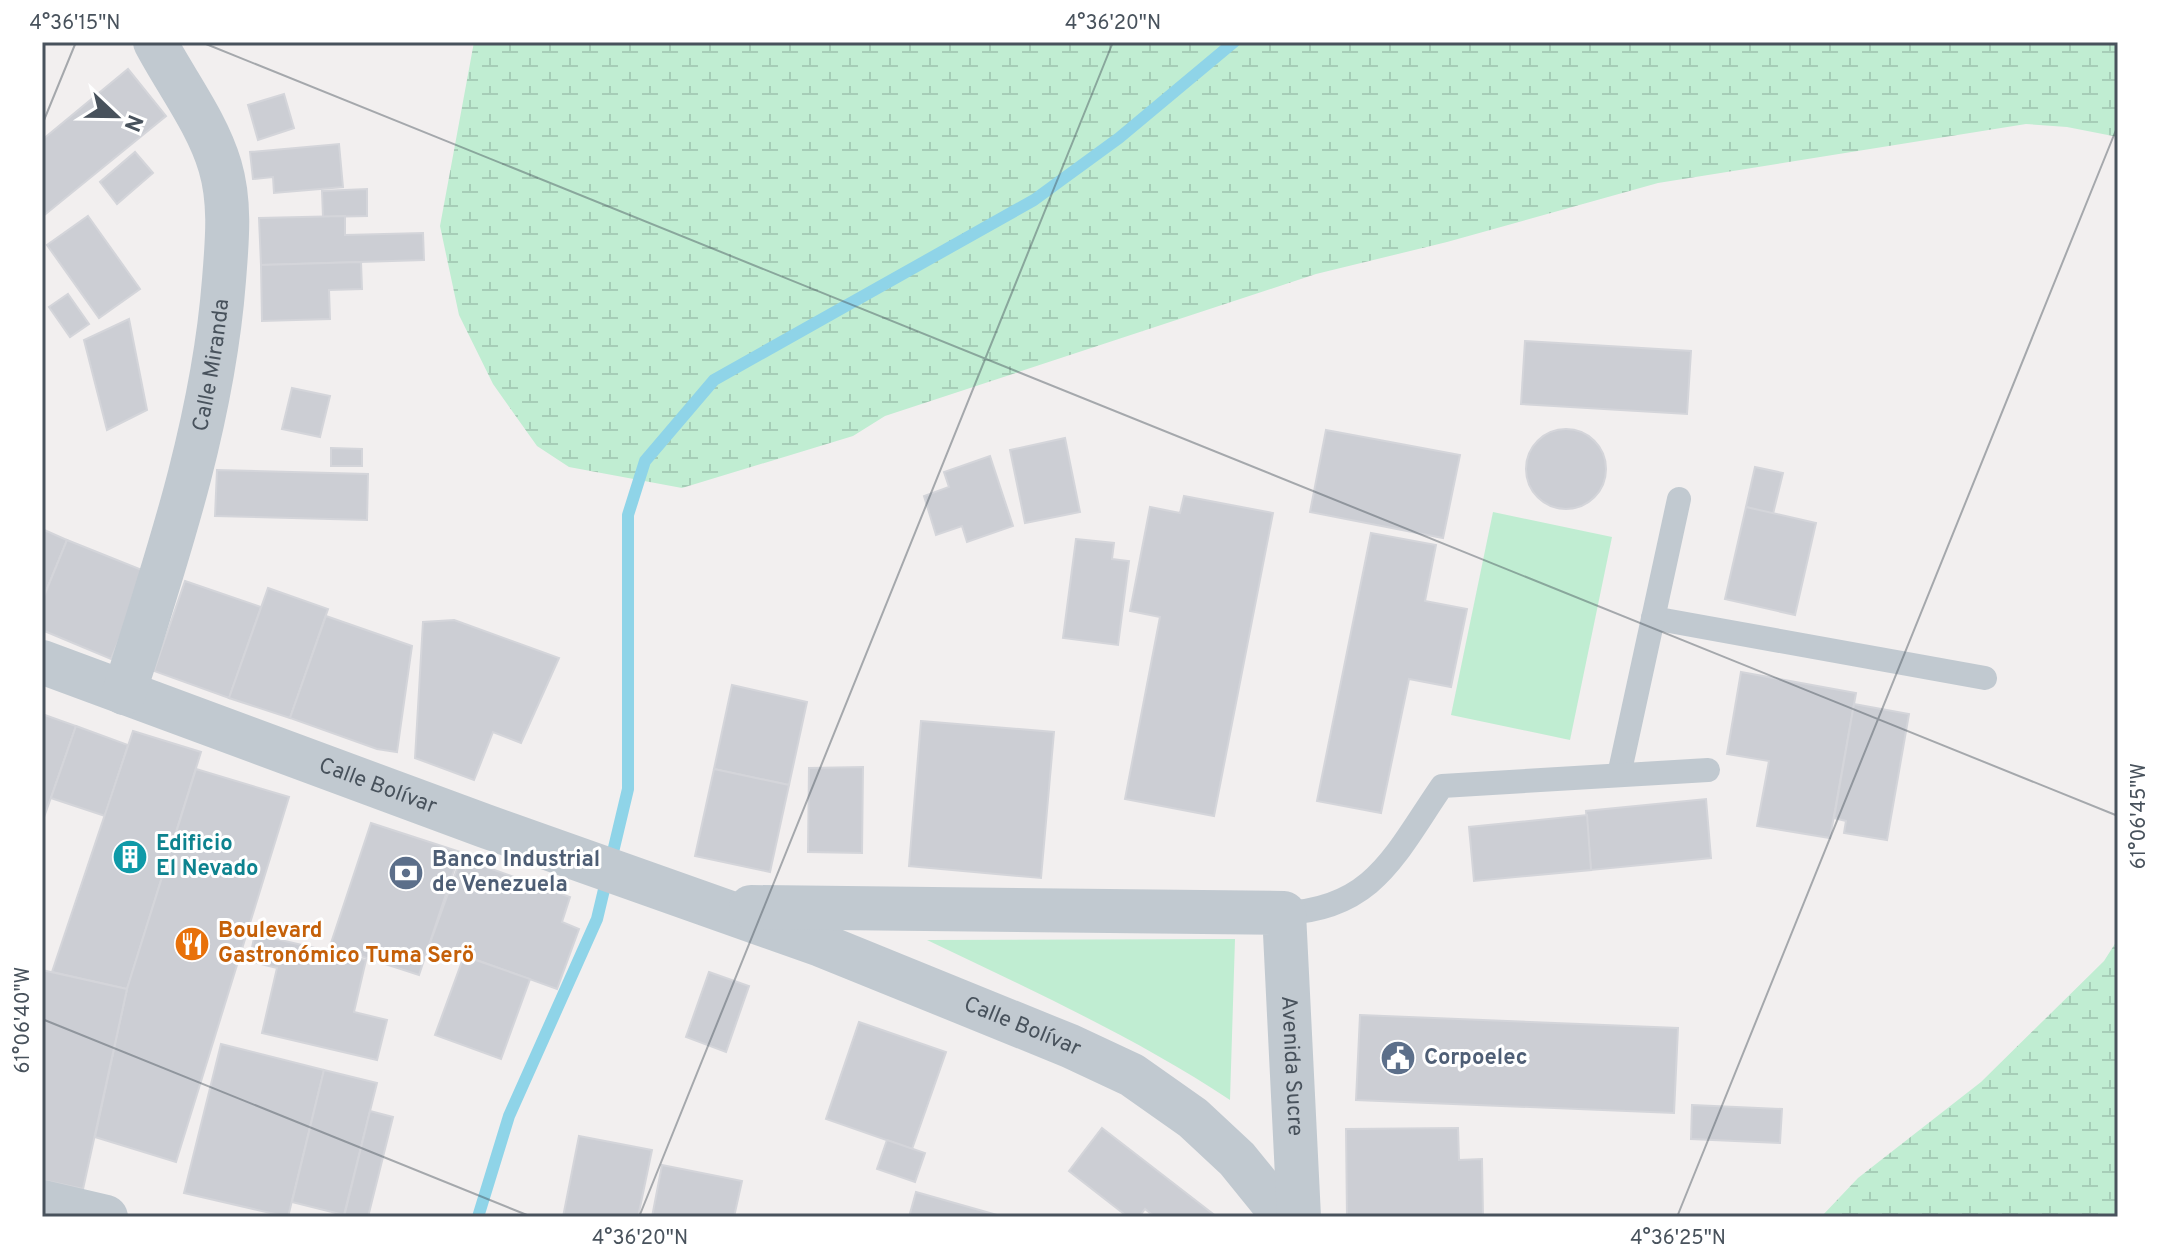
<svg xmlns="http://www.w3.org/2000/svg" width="2160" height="1259" font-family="Overpass,sans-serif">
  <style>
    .wetland { fill: url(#wetland-marsh) }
    .green { fill: #c0edd2 }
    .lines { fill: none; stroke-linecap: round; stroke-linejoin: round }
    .stream { stroke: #8fd4e8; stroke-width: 12 }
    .building { fill: #ccced4; stroke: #d4d5da; stroke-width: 2 }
    .service { stroke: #c1c9d0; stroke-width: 24 }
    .minor { stroke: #c1c9d0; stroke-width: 44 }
    .ticks { fill: none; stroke: #48525c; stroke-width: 2; stroke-opacity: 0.45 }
    .labels { text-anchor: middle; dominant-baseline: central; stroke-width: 6; stroke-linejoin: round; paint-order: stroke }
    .street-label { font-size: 22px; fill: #48525c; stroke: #fff }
    .culture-label { font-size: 22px; font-weight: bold; fill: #0d838f; stroke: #fff; text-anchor: start }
    .service-label { font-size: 22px; font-weight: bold; fill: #4e5e75; stroke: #fff; text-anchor: start }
    .food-label { font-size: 22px; font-weight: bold; fill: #c56008; stroke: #fff; text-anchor: start }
    .neatline { fill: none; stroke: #48525c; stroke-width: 3 }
    .ticks-label { font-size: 20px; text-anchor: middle; fill: #48525c }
  </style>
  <defs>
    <pattern id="wetland-marsh" width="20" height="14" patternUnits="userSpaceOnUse" patternTransform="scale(2)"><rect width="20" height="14" fill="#c0edd2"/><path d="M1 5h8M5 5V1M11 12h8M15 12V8" fill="none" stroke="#a6cdb7"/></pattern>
  </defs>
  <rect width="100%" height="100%" fill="#f2efef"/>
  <g class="wetland">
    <path d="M474 42H2118V137L2067 127 2026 124 1658 183 1447 242 1316 274 885 416 853 436 682 488 569 467 537 446 493 384 459 315 440 226Z"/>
    <path d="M2118 939V1217H1821L1858 1178 1981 1082 2104 961Z"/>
  </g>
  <g class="green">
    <path d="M1493 512 1612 537 1570 740 1451 715Z"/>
    <path d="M1235 939 1230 1100C1135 1037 1031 990 927 940Z"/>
  </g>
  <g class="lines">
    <path class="stream" d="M478 1217 509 1116 597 919 628 789V515L645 461 714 380 1034 200 1119 138 1234 42"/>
  </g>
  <g class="building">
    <path d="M128 69 166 116 42 217V140Z"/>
    <path d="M284 94 294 128 258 140 248 105Z"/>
    <path d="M339 144 343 187 274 193 273 177 253 179 250 152Z"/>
    <path d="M135 152 153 173 117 204 100 182Z"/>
    <path d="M367 189V216L323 217 322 191Z"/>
    <path d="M88 216 140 289 99 318 47 245Z"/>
    <path d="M345 216V235L423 233 424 260 261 265 259 218Z"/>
    <path d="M361 262 362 289 329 290 330 319 262 321 261 265Z"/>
    <path d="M68 294 89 324 70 337 49 307Z"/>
    <path d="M129 319 147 410 107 430 84 340Z"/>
    <path d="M1525 341 1691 351 1687 414 1521 404Z"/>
    <path d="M292 388 330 396 320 437 282 429Z"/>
    <circle cx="1566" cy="469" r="40"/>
    <path d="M1326 430 1460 455 1443 538 1310 512Z"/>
    <path d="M1065 438 1080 512 1025 523 1010 450Z"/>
    <path d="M331 448 362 449V466H331Z"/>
    <path d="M990 456 1013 526 967 542 962 526 936 535 924 496 949 487 944 472Z"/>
    <path d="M1755 467 1783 473 1773 514 1746 507Z"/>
    <path d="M217 470 368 474 367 520 215 516Z"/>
    <path d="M1184 496 1273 513 1214 816 1125 799 1160 617 1130 611 1150 507 1180 513Z"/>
    <path d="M1746 507 1816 523 1795 615 1725 599Z"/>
    <path d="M42 529 67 540 42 601Z"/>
    <path d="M1371 533 1436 545 1425 601 1467 609 1451 687 1409 679 1381 813 1317 801Z"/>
    <path d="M1076 539 1114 543 1112 559 1129 561 1118 645 1063 638Z"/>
    <path d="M67 540 147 572 111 659 42 630V601Z"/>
    <path d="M185 581 261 607 229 698 154 671Z"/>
    <path d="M268 588 328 609 290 718 229 698Z"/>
    <path d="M326 616 412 646 397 752 377 749 290 718Z"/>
    <path d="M454 620 559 658 521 743 493 732 474 780 415 758 423 622Z"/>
    <path d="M1741 672 1856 693 1830 838 1757 826 1769 761 1727 754Z"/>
    <path d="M732 685 807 702 789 785 714 769Z"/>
    <path d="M1854 704 1909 714 1887 840 1844 833 1846 821 1834 818Z"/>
    <path d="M42 714 76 726 42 823Z"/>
    <path d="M921 721 1054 732 1041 878 909 866Z"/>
    <path d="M76 726 128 745 105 816 51 798Z"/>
    <path d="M133 731 201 752 127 989 52 972Z"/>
    <path d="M863 767 862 853 808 852 809 768Z"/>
    <path d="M196 769 289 797 176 1162 95 1137 127 989Z"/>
    <path d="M714 769 789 785 770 872 695 856Z"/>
    <path d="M1706 799 1711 858 1591 870 1586 811Z"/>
    <path d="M1587 815 1591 870 1474 881 1469 827Z"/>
    <path d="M371 823 460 852 419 975 330 946Z"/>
    <path d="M461 858 570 897 562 922 579 929 557 989 430 943Z"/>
    <path d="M255 934 366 960 354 1012 387 1020 377 1060 262 1033 277 968 249 961Z"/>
    <path d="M464 956 530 979 501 1059 435 1035Z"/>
    <path d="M42 970 127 989 83 1189 42 1180Z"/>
    <path d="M709 972 749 986 726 1052 686 1037Z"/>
    <path d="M1360 1015 1678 1028 1674 1113 1356 1100Z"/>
    <path d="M859 1022 946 1052 912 1149 826 1119Z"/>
    <path d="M221 1044 324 1070 288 1217 184 1193Z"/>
    <path d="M324 1070 377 1083 344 1215 292 1202Z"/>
    <path d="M1692 1105 1782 1109 1780 1143 1691 1139Z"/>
    <path d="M370 1111 393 1117 368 1217H344Z"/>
    <path d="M1102 1128 1217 1217H1155L1145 1209 1139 1217H1128L1069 1171Z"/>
    <path d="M1458 1128 1459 1160 1482 1159 1483 1217H1347L1346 1129Z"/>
    <path d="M579 1136 652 1150 638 1217H563Z"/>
    <path d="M887 1140 925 1153 915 1182 877 1169Z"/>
    <path d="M662 1165 742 1181 734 1217H652Z"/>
    <path d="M916 1192 1004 1217H909Z"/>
  </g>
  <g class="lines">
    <g class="service">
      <path d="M1653 618 1985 678"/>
      <path d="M1619 775 1679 499"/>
      <path d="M1284 913C1374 909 1395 854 1442 786L1708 770"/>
    </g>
    <g class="minor">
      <path id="s1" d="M42 662 485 826 821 945 1070 1046 1132 1075 1193 1118 1237 1159 1284 1217"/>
      <path id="s2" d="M124 693C167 558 213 422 224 280 227 242 231 203 220 166 207 122 176 82 155 42"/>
      <path id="s3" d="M751 907 1284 913 1299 1217"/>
      <path d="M42 1202 106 1217"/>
    </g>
  </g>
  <path class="ticks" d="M201 42 2118 816M42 125 76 42M42 1019 532 1217M639 1217 1113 42M1677 1217 2118 125"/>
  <defs>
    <symbol id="building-disc" viewBox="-11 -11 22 22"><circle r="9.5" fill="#0f9aa8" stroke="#fff"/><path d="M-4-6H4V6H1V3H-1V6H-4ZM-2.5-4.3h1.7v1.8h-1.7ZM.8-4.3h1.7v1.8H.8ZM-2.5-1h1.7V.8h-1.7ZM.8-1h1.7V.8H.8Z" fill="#fff"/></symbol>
    <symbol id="bank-disc" viewBox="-11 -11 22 22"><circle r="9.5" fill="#5c6f8a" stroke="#fff"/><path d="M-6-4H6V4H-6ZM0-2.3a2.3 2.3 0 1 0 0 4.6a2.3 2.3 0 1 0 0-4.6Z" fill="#fff"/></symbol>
    <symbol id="restaurant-disc" viewBox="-11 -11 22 22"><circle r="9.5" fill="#e8710a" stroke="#fff"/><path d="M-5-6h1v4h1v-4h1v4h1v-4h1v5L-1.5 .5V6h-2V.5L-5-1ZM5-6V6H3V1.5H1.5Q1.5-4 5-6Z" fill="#fff"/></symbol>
    <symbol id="civic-disc" viewBox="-11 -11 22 22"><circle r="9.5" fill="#5c6f8a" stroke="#fff"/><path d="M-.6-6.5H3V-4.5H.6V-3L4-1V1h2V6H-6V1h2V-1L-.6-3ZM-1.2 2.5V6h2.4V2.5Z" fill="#fff"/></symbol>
  </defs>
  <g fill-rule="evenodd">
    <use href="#building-disc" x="110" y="837" width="40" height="40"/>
    <use href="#bank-disc" x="386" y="853" width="40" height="40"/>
    <use href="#restaurant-disc" x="172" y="924" width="40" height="40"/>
    <use href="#civic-disc" x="1378" y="1038" width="40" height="40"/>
  </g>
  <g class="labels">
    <g class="street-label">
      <text stroke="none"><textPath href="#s2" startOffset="340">Calle Miranda</textPath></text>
      <text stroke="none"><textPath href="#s1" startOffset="358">Calle Bolívar</textPath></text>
      <text stroke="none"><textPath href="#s1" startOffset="1046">Calle Bolívar</textPath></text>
      <text stroke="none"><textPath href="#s3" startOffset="686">Avenida Sucre</textPath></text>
    </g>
    <g class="culture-label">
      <text x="156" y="844">Edificio<tspan x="156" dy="25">El Nevado</tspan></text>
    </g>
    <g class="service-label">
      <text x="432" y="860">Banco Industrial<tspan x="432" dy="25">de Venezuela</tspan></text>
      <text x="1424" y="1058">Corpoelec</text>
    </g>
    <g class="food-label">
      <text x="218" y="931">Boulevard<tspan x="218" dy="25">Gastronómico Tuma Serö</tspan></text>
    </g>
  </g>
  <rect width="2160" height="1259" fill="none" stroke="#ffffff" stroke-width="88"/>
  <g transform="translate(116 116) rotate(112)" stroke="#ffffff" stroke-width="6" paint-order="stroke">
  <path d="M0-6L14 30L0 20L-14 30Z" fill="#48525c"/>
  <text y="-12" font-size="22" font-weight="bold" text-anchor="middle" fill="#48525c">N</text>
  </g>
  <rect x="44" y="44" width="2072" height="1171" class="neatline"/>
  <g class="ticks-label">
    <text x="75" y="29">4°36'15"N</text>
    <text x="1113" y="29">4°36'20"N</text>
    <text transform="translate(2138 816) rotate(-90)" y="7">61°06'45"W</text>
    <text transform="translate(22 1020) rotate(-90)" y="7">61°06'40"W</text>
    <text x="640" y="1244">4°36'20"N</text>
    <text x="1678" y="1244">4°36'25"N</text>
  </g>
</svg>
